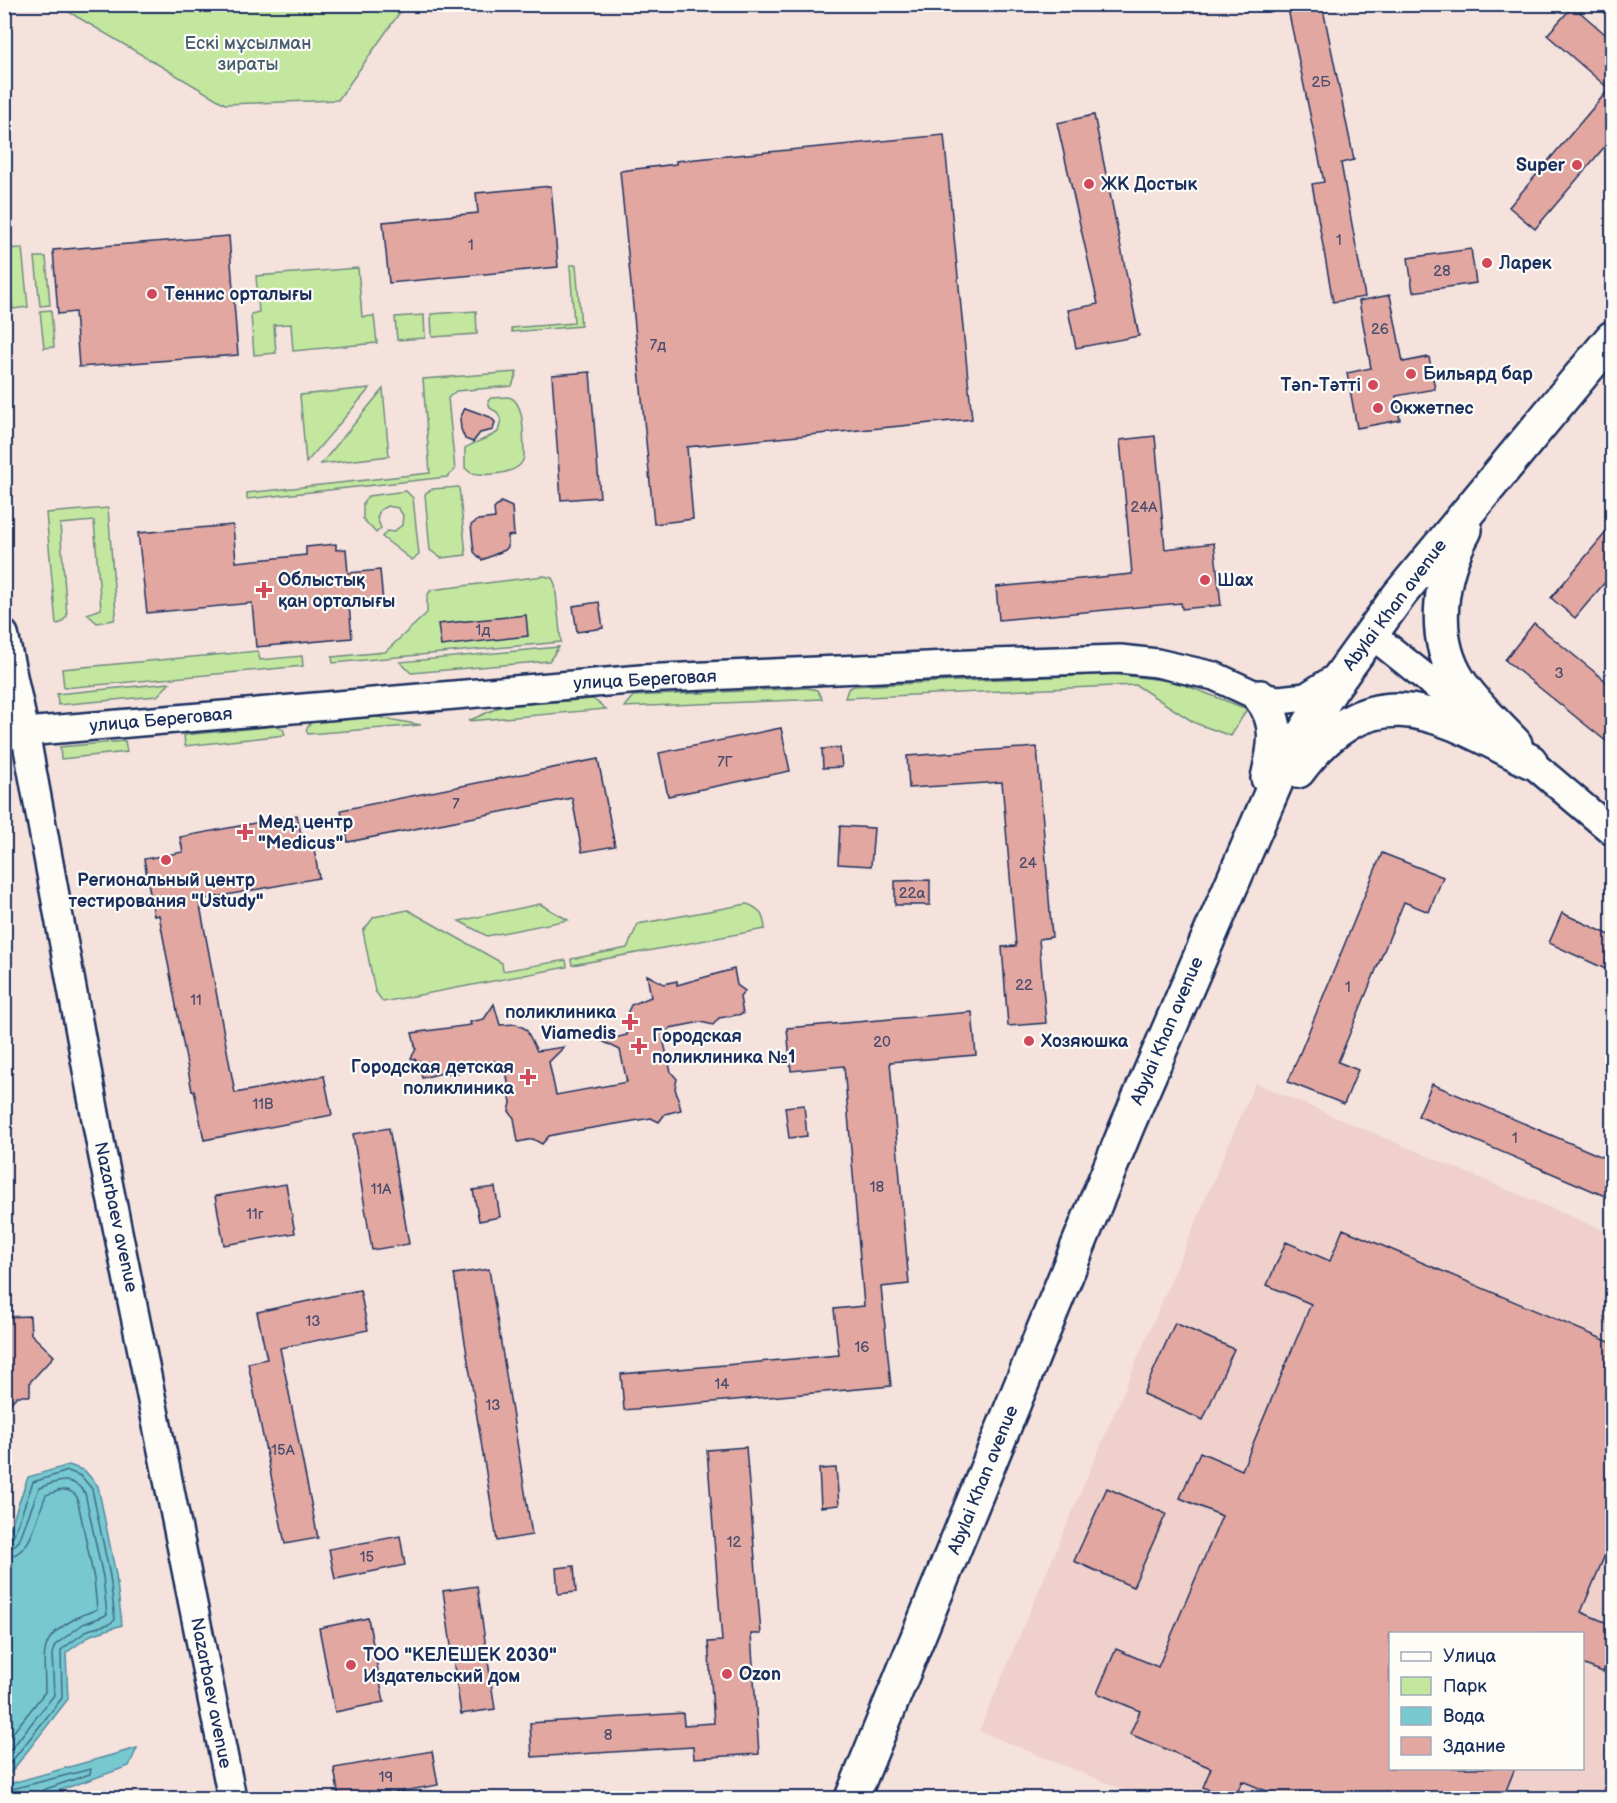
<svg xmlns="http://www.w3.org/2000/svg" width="1617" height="1803" font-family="'Balsamiq Sans',sans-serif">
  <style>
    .built { fill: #efd0cb; fill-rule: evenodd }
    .green { fill: #c4e7a0; stroke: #708b7f; stroke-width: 1.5 }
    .water { fill: #77c8cf; stroke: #528ba2; stroke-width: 1.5 }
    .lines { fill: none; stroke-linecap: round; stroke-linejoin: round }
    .shore { stroke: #406c8b; stroke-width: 1.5 }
    .building { fill: #e1a7a0; stroke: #1b2f5e; stroke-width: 1.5 }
    .secondary-casing { stroke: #1b2f5e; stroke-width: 32 }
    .highway-casing { stroke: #1b2f5e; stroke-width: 38 }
    .secondary { stroke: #fdfcf7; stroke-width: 27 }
    .highway { stroke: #fdfcf7; stroke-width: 33 }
    .poi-dot { fill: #d1495b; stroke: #fdfcf7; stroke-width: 2 }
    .labels { text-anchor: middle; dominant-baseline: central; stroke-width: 4.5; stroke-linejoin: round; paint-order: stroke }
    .number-label { font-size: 15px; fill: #4c4d6e }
    .park-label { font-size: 18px; fill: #455d6e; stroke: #fdfcf7 }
    .poi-label { font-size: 18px; font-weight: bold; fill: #1b2f5e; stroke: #fdfcf7; text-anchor: start }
    .street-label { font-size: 18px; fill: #1b2f5e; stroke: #fdfcf7 }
  </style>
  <rect width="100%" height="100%" fill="#f5e2dd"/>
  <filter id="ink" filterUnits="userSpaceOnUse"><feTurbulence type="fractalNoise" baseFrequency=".0167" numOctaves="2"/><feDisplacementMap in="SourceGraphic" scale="12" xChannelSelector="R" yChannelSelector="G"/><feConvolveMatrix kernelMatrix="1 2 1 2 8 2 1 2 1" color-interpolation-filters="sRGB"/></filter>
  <g filter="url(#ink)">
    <path class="built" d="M1255 1083 1612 1234V1798H1144L979 1731ZM1390 1634H1582V1768H1390Z"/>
    <g class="green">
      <path d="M57 5H405L338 100 225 104Z"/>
      <path d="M22 248 28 307 13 309 5 249Z"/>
      <path d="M35 257H46L50 305 40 306Z"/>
      <path d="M570 265H576L581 326 512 332 511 328 574 323Z"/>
      <path d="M358 268 362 317 374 316 377 343 293 351 291 324 274 325 276 353 254 355 251 314 259 312 256 276Z"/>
      <path d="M51 310 54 347 44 348 40 311Z"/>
      <path d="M476 311 477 334 432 337 431 314Z"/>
      <path d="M424 315 425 338 397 340 395 317Z"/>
      <path d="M517 372 512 386 456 391 448 398 455 470 447 477 247 499V493L430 473 423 379Z"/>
      <path d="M370 388 306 463 300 395Z"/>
      <path d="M383 389 389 456 321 464Z"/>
      <path d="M508 397C526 400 523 440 524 456 522 475 487 476 471 473L465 468V448C475 442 487 439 498 432L501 420 497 412 490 408 488 401 491 398Z"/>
      <path d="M459 487 466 555 441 558 430 550 425 494 432 489Z"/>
      <path d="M406 491 413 498 419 555 412 560 382 537 387 531 393 532 402 525 403 515 398 508 387 506 380 510 377 518 381 528 376 533 363 519V503L368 496Z"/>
      <path d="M108 508 116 613 114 620 97 623 87 614 101 609 94 521 60 524 67 616 61 623 56 624 46 513Z"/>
      <path d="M544 576 552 578 555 584 561 642 333 663 332 657 385 652 427 613V596L431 590Z"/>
      <path d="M559 647 549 661 411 673 400 662Z"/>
      <path d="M258 651 260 660 302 656 303 666 64 688 62 669Z"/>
      <path d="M1114 674 1177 682 1247 709 1231 736 1195 723 1136 685 845 698 848 689 854 686Z"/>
      <path d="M170 683 157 696 58 705 57 694Z"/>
      <path d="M808 688 817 690 822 699 624 707 633 696Z"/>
      <path d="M593 699 606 709 468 721 502 706Z"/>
      <path d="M377 717 421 725 308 734 306 730 311 722Z"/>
      <path d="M277 726 283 729 285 735 185 746 184 735Z"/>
      <path d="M125 741 127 752 61 759 60 747Z"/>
      <path d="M540 904 568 920 487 936 459 921Z"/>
      <path d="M747 904C760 908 764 916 765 929L572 965 571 959 627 948 638 924Z"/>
      <path d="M408 910 502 963 503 971 566 960 567 967 383 1002 375 991 363 931 374 917Z"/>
    </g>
    <g class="water">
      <path d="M69 1465 85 1471 98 1486 116 1575 122 1625 91 1635 66 1653 68 1699 5 1780V1542L28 1477Z"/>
      <path d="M137 1748 129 1766 38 1798H5V1785Z"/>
    </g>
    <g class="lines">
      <g class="shore">
        <path d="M4 1541 13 1537 33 1482 68 1471 81 1476 92 1489 110 1576 115 1620 109 1624 88 1630 61 1650 62 1698 4 1771"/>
        <path d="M4 1548 13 1547 19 1541 39 1488C58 1481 72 1475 85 1493L103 1577 107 1615 83 1624 55 1645 52 1654 54 1695 4 1758"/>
        <path d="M4 1557C33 1556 36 1517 46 1495 58 1491 68 1485 77 1497L94 1579 97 1609C92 1612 86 1613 80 1616 36 1639 45 1649 45 1692L4 1744"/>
        <path d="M4 1791 91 1769 90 1774 43 1790 40 1798"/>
      </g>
    </g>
    <g class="building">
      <path d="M1287 4H1322L1354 160 1341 163 1365 297 1333 302 1312 184 1324 182Z"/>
      <path d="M1573 6 1612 40V138L1535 229 1509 207 1609 89 1547 35Z"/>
      <path d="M1094 115 1139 336 1076 348 1068 310 1098 304 1057 123Z"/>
      <path d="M944 135 972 419 687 447 693 519 654 524 620 171 676 164V161Z"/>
      <path d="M551 186 558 267 389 283 383 222 478 213 476 193Z"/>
      <path d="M229 236 238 355 79 367 75 312 58 314 53 250Z"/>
      <path d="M1471 249 1476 283 1413 292 1408 258Z"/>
      <path d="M1390 295 1403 362 1429 357 1435 389 1396 396 1400 420 1357 428 1347 373 1371 368 1359 301Z"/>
      <path d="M590 372 600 497 561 500 552 375Z"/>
      <path d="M465 408 490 417 495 422 493 430 480 433 473 442 465 439 461 429 460 419Z"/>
      <path d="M1155 436 1165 549 1214 543 1221 605 1182 609 1181 603 999 620 996 587 1132 574 1120 440Z"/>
      <path d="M501 502 512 507 514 535 508 536V547L505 550 482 560 474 552 471 525 478 520 495 518 494 509Z"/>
      <path d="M233 525 236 562 306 555V547L336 544V550L346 549 348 573 380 570 383 602 349 605 352 638 256 647 252 603 147 613 138 533Z"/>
      <path d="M1612 525V574L1575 618 1551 598Z"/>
      <path d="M599 602 603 628 577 632 573 606Z"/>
      <path d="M526 615 528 636 441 646 438 624Z"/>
      <path d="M1534 623 1612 686V746L1505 660Z"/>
      <path d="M781 728 790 771 668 796 659 753Z"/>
      <path d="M1037 747 1052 937 1039 939 1046 1023 1008 1026 1002 947 1016 946 1002 782 909 788 907 756Z"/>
      <path d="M840 748 842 767 823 768 822 749Z"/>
      <path d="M598 759 615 846 582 852 572 798 348 842 341 810Z"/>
      <path d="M297 815 303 844 313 843 319 878 199 900 235 1093 324 1076 332 1115 204 1140 194 1090 192 1091 159 915 154 916 144 859 183 852 180 837Z"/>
      <path d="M840 826 874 828 871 866 838 864Z"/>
      <path d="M1382 853 1443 877 1429 912 1404 902 1338 1062 1358 1070 1344 1104 1288 1082Z"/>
      <path d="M930 880V905H895V881Z"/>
      <path d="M1562 913 1612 936V972L1549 943Z"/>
      <path d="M734 969 737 985 745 991 740 997 743 1014 719 1018 713 1025 701 1022 670 1028 663 1039 671 1072 677 1079 675 1088 681 1110 665 1114 659 1122 651 1118 563 1133 549 1136 542 1144 533 1139 518 1142 514 1118 509 1111 511 1103 506 1069 495 1061 465 1068 454 1076 446 1072 422 1078 419 1061 411 1058 416 1049 412 1033 471 1025 470 1022 484 1019 494 1004 500 1025 516 1024 526 1029 537 1051 564 1047 549 1062 556 1095 627 1082 620 1050 602 1041 627 1035 626 1016 631 1005 651 997 647 975 664 984 677 981V985Z"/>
      <path d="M972 1012 976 1055 890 1062 909 1284 881 1287 891 1386 624 1410 621 1374 839 1355 834 1309 864 1306 844 1066 791 1071 787 1028Z"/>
      <path d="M1432 1084 1612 1161V1199L1418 1116Z"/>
      <path d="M804 1105 807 1136 789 1138 785 1107Z"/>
      <path d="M389 1128 409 1244 372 1250 353 1134Z"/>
      <path d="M286 1184 295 1233 224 1245 215 1196Z"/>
      <path d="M495 1187 500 1217 479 1221 473 1190Z"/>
      <path d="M1343 1229 1612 1343V1538L1581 1612 1612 1625V1650L1603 1672 1582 1664V1634H1390V1768H1515L1503 1798H1284L1242 1781 1235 1798H1230L1203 1787 1211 1768 1130 1734 1140 1711 1097 1693 1116 1649 1158 1667 1222 1516 1180 1498 1200 1452 1242 1470 1311 1304 1267 1285 1286 1242 1330 1261Z"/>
      <path d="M489 1269 532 1535 497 1541 454 1274Z"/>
      <path d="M360 1290 368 1330 280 1348 318 1538 285 1544 248 1363 267 1359 257 1312Z"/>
      <path d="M30 1316 31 1334 54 1356 30 1382V1396H17L4 1410V1317Z"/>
      <path d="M1175 1323 1234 1349 1203 1420 1143 1394Z"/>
      <path d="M746 1447 761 1634H751L759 1754 694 1758 693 1747 532 1757 530 1723 683 1713 684 1725 714 1723 708 1642 722 1641 707 1450Z"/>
      <path d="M836 1468 839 1505 821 1507 819 1469Z"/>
      <path d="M1107 1488 1166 1514 1133 1587 1074 1561Z"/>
      <path d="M400 1536 405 1565 335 1579 329 1549Z"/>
      <path d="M574 1566 576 1592 558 1594 556 1568Z"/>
      <path d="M477 1586 495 1709 461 1714 443 1591Z"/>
      <path d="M368 1618 384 1702 335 1712 319 1628Z"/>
      <path d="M432 1751 438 1785 364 1798H339L334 1768Z"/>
    </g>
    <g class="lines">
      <defs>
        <g id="secondary">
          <path d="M4 634 25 732 102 1152 232 1798"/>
          <path d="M1371 634 1480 721"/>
          <path d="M4 736 25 732 641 679 992 663 1120 659 1157 663 1214 676 1260 697 1279 700 1306 697 1339 676"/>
          <path d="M1515 749 1612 831"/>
        </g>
        <g id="highway">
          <path d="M1465 530C1440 574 1430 636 1459 681 1474 704 1496 724 1515 744"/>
          <path d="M1260 697C1281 722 1275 748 1268 778"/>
          <path d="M1298 771C1374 670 1440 715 1530 761"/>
          <path d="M852 1798 1128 1124 1282 768 1332 688 1400 594 1612 338"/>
        </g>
      </defs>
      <use href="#secondary" class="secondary-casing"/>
      <use href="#highway" class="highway-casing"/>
      <use href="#secondary" class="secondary"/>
      <use href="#highway" class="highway"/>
    </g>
  </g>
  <g class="poi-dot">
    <circle cx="1577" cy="165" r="6"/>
    <circle cx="1089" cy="184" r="6"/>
    <circle cx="1487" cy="263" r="6"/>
    <circle cx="152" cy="294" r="6"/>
    <circle cx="1411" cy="374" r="6"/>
    <circle cx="1373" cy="385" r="6"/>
    <circle cx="1378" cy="408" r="6"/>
    <circle cx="1205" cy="580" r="6"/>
    <path d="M261 581h6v6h6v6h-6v6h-6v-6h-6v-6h6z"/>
    <path d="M242 823h6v6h6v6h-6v6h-6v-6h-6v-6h6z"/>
    <circle cx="166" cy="860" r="6"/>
    <path d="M627 1013h6v6h6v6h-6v6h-6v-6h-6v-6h6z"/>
    <circle cx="1029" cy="1041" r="6"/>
    <path d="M636 1037h6v6h6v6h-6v6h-6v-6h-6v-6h6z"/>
    <path d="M525 1068h6v6h6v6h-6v6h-6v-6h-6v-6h6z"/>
    <circle cx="351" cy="1665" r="6"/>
    <circle cx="727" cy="1674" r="6"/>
  </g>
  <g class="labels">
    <g class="number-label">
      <text x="1321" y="82">2Б</text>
      <text x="1339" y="240">1</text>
      <text x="471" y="245">1</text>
      <text x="1442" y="271">28</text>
      <text x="1380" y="329">26</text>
      <text x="658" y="345">7д</text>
      <text x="1144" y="507">24А</text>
      <text x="483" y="630">1д</text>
      <text x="1559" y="673">3</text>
      <text x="725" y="762">7Г</text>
      <text x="456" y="804">7</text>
      <text x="1028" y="863">24</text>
      <text x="912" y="893">22а</text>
      <text x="1024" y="985">22</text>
      <text x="1348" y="987">1</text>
      <text x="196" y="1000">11</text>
      <text x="882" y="1042">20</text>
      <text x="263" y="1104">11В</text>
      <text x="1515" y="1138">1</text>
      <text x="877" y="1187">18</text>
      <text x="381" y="1189">11А</text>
      <text x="255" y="1214">11г</text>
      <text x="313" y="1321">13</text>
      <text x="862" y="1347">16</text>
      <text x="722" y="1384">14</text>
      <text x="493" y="1405">13</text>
      <text x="283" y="1450">15А</text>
      <text x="734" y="1542">12</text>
      <text x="367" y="1557">15</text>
      <text x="608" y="1735">8</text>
      <text x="386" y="1777">19</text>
    </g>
    <g class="park-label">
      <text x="248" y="43">Ескі мұсылман<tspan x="248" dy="21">зираты</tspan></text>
    </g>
    <g class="poi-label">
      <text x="1565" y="165" text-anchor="end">Super</text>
      <text x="1101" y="184">ЖК Достык</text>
      <text x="1499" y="263">Ларек</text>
      <text x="164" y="294">Теннис орталығы</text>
      <text x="1423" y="374">Бильярд бар</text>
      <text x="1361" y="385" text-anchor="end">Тәп-Тәтті</text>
      <text x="1390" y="408">Окжетпес</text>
      <text x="278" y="580">Облыстық<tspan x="278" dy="21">қан орталығы</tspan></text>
      <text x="1217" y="580">Шах</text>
      <text x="258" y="822">Мед. центр<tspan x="258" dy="21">"Medicus"</tspan></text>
      <text x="166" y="880" text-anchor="middle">Региональный центр<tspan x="166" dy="21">тестирования "Ustudy"</tspan></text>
      <text x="616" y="1012" text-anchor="end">поликлиника<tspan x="616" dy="21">Viamedis</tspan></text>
      <text x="652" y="1036">Городская<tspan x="652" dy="21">поликлиника №1</tspan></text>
      <text x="1041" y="1041">Хозяюшка</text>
      <text x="514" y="1067" text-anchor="end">Городская детская<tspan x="514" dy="21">поликлиника</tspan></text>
      <text x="363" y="1655">ТОО "КЕЛЕШЕК 2030"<tspan x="363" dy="21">Издательский дом</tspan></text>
      <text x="739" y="1674">Ozon</text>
    </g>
    <g class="street-label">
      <text transform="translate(1395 605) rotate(-53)">Abylai Khan avenue</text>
      <text transform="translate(645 680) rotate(-3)">улица Береговая</text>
      <text transform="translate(161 720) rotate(-5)">улица Береговая</text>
      <text transform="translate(1167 1031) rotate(-67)">Abylai Khan avenue</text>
      <text transform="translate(116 1217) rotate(78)">Nazarbaev avenue</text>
      <text transform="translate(983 1480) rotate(-68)">Abylai Khan avenue</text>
      <text transform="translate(211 1693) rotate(79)">Nazarbaev avenue</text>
    </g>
  </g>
  <rect width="1617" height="1803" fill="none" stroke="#fdfcf7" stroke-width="24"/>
  <rect x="12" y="12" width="1593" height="1779" fill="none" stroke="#1b2f5e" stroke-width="2" filter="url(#ink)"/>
  <rect x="1389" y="1632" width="195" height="138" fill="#fdfcf7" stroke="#a3aaba" stroke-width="1.5"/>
  <rect x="1401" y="1652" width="30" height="9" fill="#fdfcf7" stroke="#a3aaba" stroke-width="1.5"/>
  <text x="1443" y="1662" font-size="18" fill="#1b2f5e">Улица</text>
  <rect x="1401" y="1677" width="30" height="18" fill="#c4e7a0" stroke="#a3aaba" stroke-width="1.5"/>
  <text x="1443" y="1692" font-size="18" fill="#1b2f5e">Парк</text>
  <rect x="1401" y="1707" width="30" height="18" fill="#77c8cf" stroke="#a3aaba" stroke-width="1.5"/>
  <text x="1443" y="1722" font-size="18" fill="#1b2f5e">Вода</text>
  <rect x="1401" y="1737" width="30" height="18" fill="#e1a7a0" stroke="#a3aaba" stroke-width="1.5"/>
  <text x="1443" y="1752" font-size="18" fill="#1b2f5e">Здание</text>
</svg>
